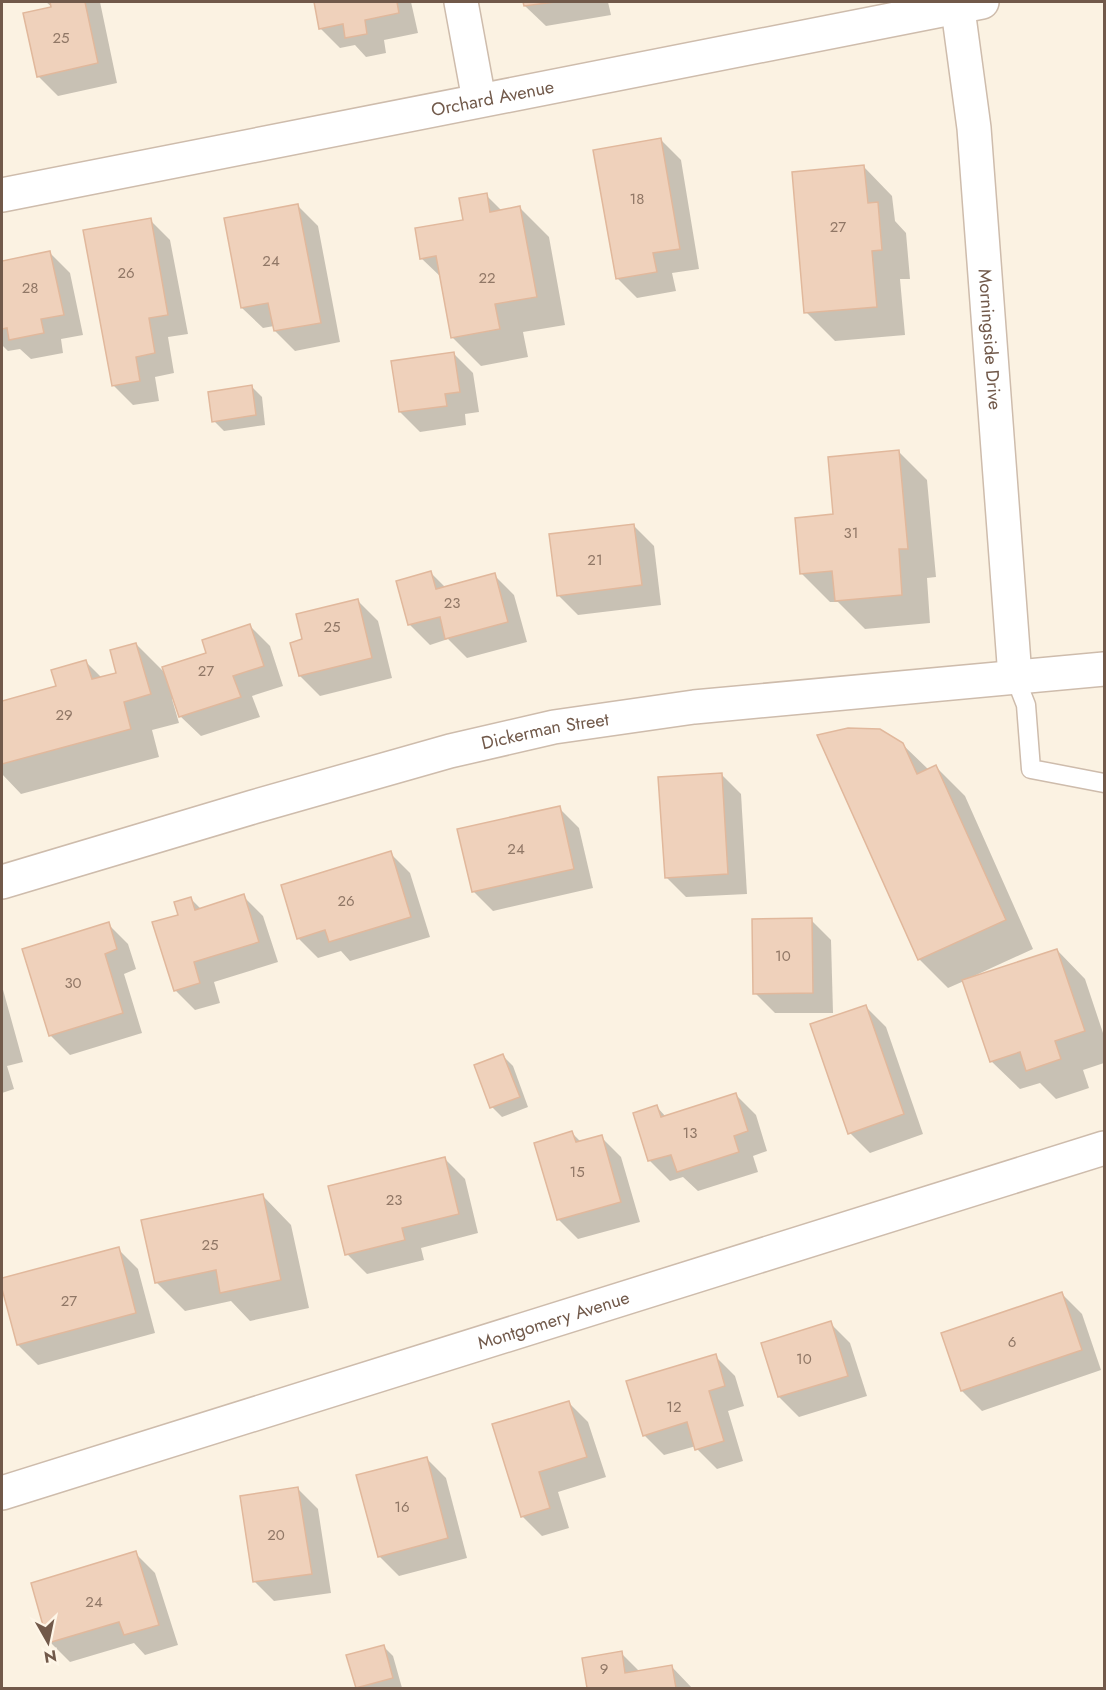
<svg xmlns="http://www.w3.org/2000/svg" width="1106" height="1690" font-family="Jost,sans-serif">
  <style>
    .shadow { fill: #0003 }
    .building { fill: #efd1bb; stroke: #e1b89c; stroke-width: 1.5 }
    .lines { fill: none; stroke-linecap: round; stroke-linejoin: round }
    .service-casing { stroke: #cebcac; stroke-width: 21 }
    .minor-casing { stroke: #cebcac; stroke-width: 36 }
    .service { stroke: #fff; stroke-width: 18 }
    .minor { stroke: #fff; stroke-width: 33 }
    .labels { text-anchor: middle; dominant-baseline: central; stroke-width: 4.5; stroke-linejoin: round; paint-order: stroke }
    .number-label { font-size: 15px; fill: #907766 }
    .street-label { font-size: 18px; fill: #71594a; stroke: #fef6e8 }
  </style>
  <rect width="100%" height="100%" fill="#fbf2e2"/>
  <g class="shadow">
    <path d="M46 2H100L117 83 58 96 38 76 53 8Z"/>
    <path d="M315 2H411L418 33 384 40 386 53 366 57 355 45 340 48 320 28Z"/>
    <path d="M525 2H608L611 15 546 26 525 6Z"/>
    <path d="M661 140 681 160 699 269 672 273 676 291 637 298 617 278Z"/>
    <path d="M864 167 892 196 895 221 906 233 910 279H900L905 335 835 341 806 312Z"/>
    <path d="M486 195 502 211 520 208 549 237 565 325 523 332 528 357 481 366 452 337 442 278 421 258 465 221Z"/>
    <path d="M298 206 318 226 340 342 295 351 275 331 274 326 263 328 242 308Z"/>
    <path d="M150 220 170 240 188 334 168 337 174 373 155 377 159 401 133 405 113 385Z"/>
    <path d="M50 253 70 273 83 335 61 339 63 353 31 359 20 349 8 351 2 345V263Z"/>
    <path d="M453 353 473 373 479 412 465 414 466 425 420 432 400 412Z"/>
    <path d="M252 387 262 397 265 425 224 431 214 421Z"/>
    <path d="M899 452 927 480 936 577 927 578 930 623 865 629 838 602H830L801 573 835 515Z"/>
    <path d="M634 526 654 546 661 605 578 615 558 595Z"/>
    <path d="M431 573 446 588 494 575 514 595 527 642 467 658 448 639 430 645 410 625 398 582Z"/>
    <path d="M358 601 378 621 392 678 320 696 300 676 304 640Z"/>
    <path d="M250 626 270 646 283 686 252 696 260 717 201 736 180 716 174 698 172 699 179 723 152 730 159 757 21 794 2 774V702L57 687 86 662 102 678 118 674 136 644 167 675 208 654Z"/>
    <path d="M902 744 929 770 936 767 965 796 1033 949 976 975 977 977 1057 950 1085 979 1104 1036V1063L1083 1070 1089 1088 1056 1099 1040 1083 1020 1089 991 1061 964 981 948 988 919 959Z"/>
    <path d="M721 774 741 794 747 894 686 897 666 877Z"/>
    <path d="M559 808 579 828 593 888 493 911 473 891Z"/>
    <path d="M390 853 410 873 430 937 350 961 341 951 318 958 298 938Z"/>
    <path d="M243 896 263 916 278 962 214 982 220 1003 195 1010 175 990 190 898 201 909Z"/>
    <path d="M811 920 831 940 833 1013H775L755 993Z"/>
    <path d="M108 924 128 944 136 969 124 974 142 1033 70 1055 50 1035Z"/>
    <path d="M2 986 23 1062 7 1066 14 1089 2 1093Z"/>
    <path d="M866 1007 886 1027 923 1134 870 1153 850 1133Z"/>
    <path d="M503 1056 513 1066 528 1107 502 1117 492 1107Z"/>
    <path d="M736 1095 756 1115 767 1151 753 1156 758 1172 698 1191 683 1177 670 1181 650 1161 635 1114 657 1107 666 1117Z"/>
    <path d="M572 1133 581 1142 601 1137 621 1157 640 1222 578 1239 558 1219Z"/>
    <path d="M445 1159 465 1179 478 1233 421 1248 424 1260 367 1274 347 1254Z"/>
    <path d="M263 1196 291 1225 309 1308 250 1321 231 1301 185 1311 156 1282Z"/>
    <path d="M118 1249 138 1269 155 1333 38 1365 18 1345 2 1280Z"/>
    <path d="M1062 1294 1082 1314 1101 1370 982 1411 962 1391Z"/>
    <path d="M830 1323 850 1343 867 1396 799 1417 779 1397Z"/>
    <path d="M715 1356 735 1376 744 1406 728 1411 743 1461 717 1469 697 1449 696 1446 664 1455 644 1435Z"/>
    <path d="M568 1402 588 1422 606 1477 558 1492 569 1528 542 1536 522 1516 494 1425Z"/>
    <path d="M426 1458 446 1478 467 1558 399 1576 379 1556Z"/>
    <path d="M298 1489 318 1509 331 1593 274 1601 254 1581Z"/>
    <path d="M135 1553 155 1573 178 1645 145 1655 134 1643 70 1662 50 1642Z"/>
    <path d="M383 1646 393 1656 402 1688H358L348 1656Z"/>
    <path d="M621 1653 640 1672 671 1666 692 1688H589L584 1659Z"/>
  </g>
  <g class="building">
    <path d="M50 2H85L98 63 37 77 23 13 51 7Z"/>
    <path d="M314 2H397L399 13 365 20 367 34 345 38 343 24 319 29Z"/>
    <path d="M523 2H555L524 6Z"/>
    <path d="M661 138 680 249 653 253 657 272 616 279 593 150Z"/>
    <path d="M864 165 868 203 878 202 882 250 872 251 877 307 804 313 792 172Z"/>
    <path d="M487 193 490 212 520 206 537 297 495 304 500 329 451 338 436 256 420 259 415 228 463 220 459 198Z"/>
    <path d="M298 204 321 323 274 331 268 303 241 308 224 218Z"/>
    <path d="M151 218 168 315 149 318 155 353 136 357 140 381 112 386 83 230Z"/>
    <path d="M50 251 64 315 41 319 44 333 9 340 7 328 2 329V261Z"/>
    <path d="M454 352 460 392 445 394 447 406 399 412 391 361Z"/>
    <path d="M252 385 256 415 212 422 208 392Z"/>
    <path d="M899 450 908 549H899L902 595 835 601 832 571 800 574 795 518 833 514 828 457Z"/>
    <path d="M634 524 642 585 557 596 549 534Z"/>
    <path d="M431 571 436 589 495 573 508 622 445 639 440 617 408 625 396 581Z"/>
    <path d="M358 599 372 658 299 676 290 643 302 639 296 614Z"/>
    <path d="M250 624 264 666 233 676 241 697 179 717 162 667 206 653 202 640Z"/>
    <path d="M136 643 151 694 124 702 131 729 2 764V701L56 686 51 670 86 660 92 679 116 673 110 650Z"/>
    <path d="M848 728 880 729 903 743 917 774 936 765 1006 920 918 960 817 735Z"/>
    <path d="M722 773 728 874 665 878 658 777Z"/>
    <path d="M560 806 574 869 472 892 457 829Z"/>
    <path d="M391 851 411 917 329 942 325 930 297 939 281 885Z"/>
    <path d="M244 894 259 942 194 962 200 983 174 991 152 922 178 915 174 902 191 897 195 910Z"/>
    <path d="M812 918 813 993 753 994 752 919Z"/>
    <path d="M109 922 117 949 105 954 123 1013 49 1036 22 949Z"/>
    <path d="M1057 949 1085 1031 1055 1041 1061 1059 1026 1071 1020 1052 990 1062 962 980Z"/>
    <path d="M866 1005 904 1114 848 1134 810 1024Z"/>
    <path d="M503 1054 520 1097 490 1108 474 1065Z"/>
    <path d="M736 1093 748 1131 734 1136 739 1152 677 1172 671 1155 648 1161 633 1113 657 1105 661 1117Z"/>
    <path d="M572 1131 576 1142 602 1135 621 1202 557 1220 534 1143Z"/>
    <path d="M445 1157 459 1214 402 1228 405 1240 345 1255 328 1186Z"/>
    <path d="M263 1194 281 1280 220 1293 216 1270 155 1283 141 1220Z"/>
    <path d="M119 1247 136 1313 17 1345 2 1289V1278Z"/>
    <path d="M1062 1292 1082 1350 961 1391 941 1333Z"/>
    <path d="M831 1321 848 1376 778 1397 761 1343Z"/>
    <path d="M716 1354 725 1386 709 1391 724 1441 695 1450 687 1422 643 1436 626 1381Z"/>
    <path d="M569 1401 587 1457 539 1472 550 1508 521 1517 492 1424Z"/>
    <path d="M427 1457 448 1538 378 1557 356 1475Z"/>
    <path d="M298 1487 312 1574 253 1582 240 1496Z"/>
    <path d="M136 1551 159 1625 124 1635 119 1622 48 1643 31 1583Z"/>
    <path d="M384 1645 393 1678 356 1688 346 1655Z"/>
    <path d="M622 1651 625 1673 672 1665 676 1688H587L582 1658Z"/>
  </g>
  <g class="lines">
    <defs>
      <path id="service" d="M1015 677 1026 705 1031 769 1104 783"/>
      <g id="minor">
        <path d="M461 2 479 100"/>
        <path id="s1" d="M957 2 974 128 1015 677"/>
        <path id="s2" d="M2 195 982 2"/>
        <path id="s3" d="M2 882 253 807 450 751 554 727 694 707 1104 669"/>
        <path id="s4" d="M2 1493 1104 1148"/>
      </g>
    </defs>
    <use href="#service" class="service-casing"/>
    <use href="#minor" class="minor-casing"/>
    <use href="#service" class="service"/>
    <use href="#minor" class="minor"/>
  </g>
  <g class="labels">
    <g class="number-label">
      <text x="61" y="38">25</text>
      <text x="637" y="199">18</text>
      <text x="838" y="227">27</text>
      <text x="271" y="261">24</text>
      <text x="126" y="273">26</text>
      <text x="487" y="278">22</text>
      <text x="30" y="288">28</text>
      <text x="851" y="533">31</text>
      <text x="595" y="560">21</text>
      <text x="452" y="603">23</text>
      <text x="332" y="627">25</text>
      <text x="206" y="671">27</text>
      <text x="64" y="715">29</text>
      <text x="516" y="849">24</text>
      <text x="346" y="901">26</text>
      <text x="783" y="956">10</text>
      <text x="73" y="983">30</text>
      <text x="690" y="1133">13</text>
      <text x="577" y="1172">15</text>
      <text x="394" y="1200">23</text>
      <text x="210" y="1245">25</text>
      <text x="69" y="1301">27</text>
      <text x="1012" y="1342">6</text>
      <text x="804" y="1359">10</text>
      <text x="674" y="1407">12</text>
      <text x="402" y="1507">16</text>
      <text x="276" y="1535">20</text>
      <text x="94" y="1602">24</text>
      <text x="604" y="1669">9</text>
    </g>
    <g class="street-label">
      <text stroke="none"><textPath href="#s2" startOffset="500">Orchard Avenue</textPath></text>
      <text stroke="none"><textPath href="#s1" startOffset="339">Morningside Drive</textPath></text>
      <text stroke="none"><textPath href="#s3" startOffset="564">Dickerman Street</textPath></text>
      <text stroke="none"><textPath href="#s4" startOffset="578">Montgomery Avenue</textPath></text>
    </g>
  </g>
  <rect width="1106" height="1690" fill="none" stroke="#71594a" stroke-width="6"/>
  <g transform="translate(48 1642) rotate(171)" stroke="#fef6e8" stroke-width="4.5" paint-order="stroke">
  <path d="M0-4.5L10 22L0 15L-10 22Z" fill="#71594a"/>
  <text y="-9" font-size="16" font-weight="bold" text-anchor="middle" fill="#71594a">N</text>
  </g>
</svg>
